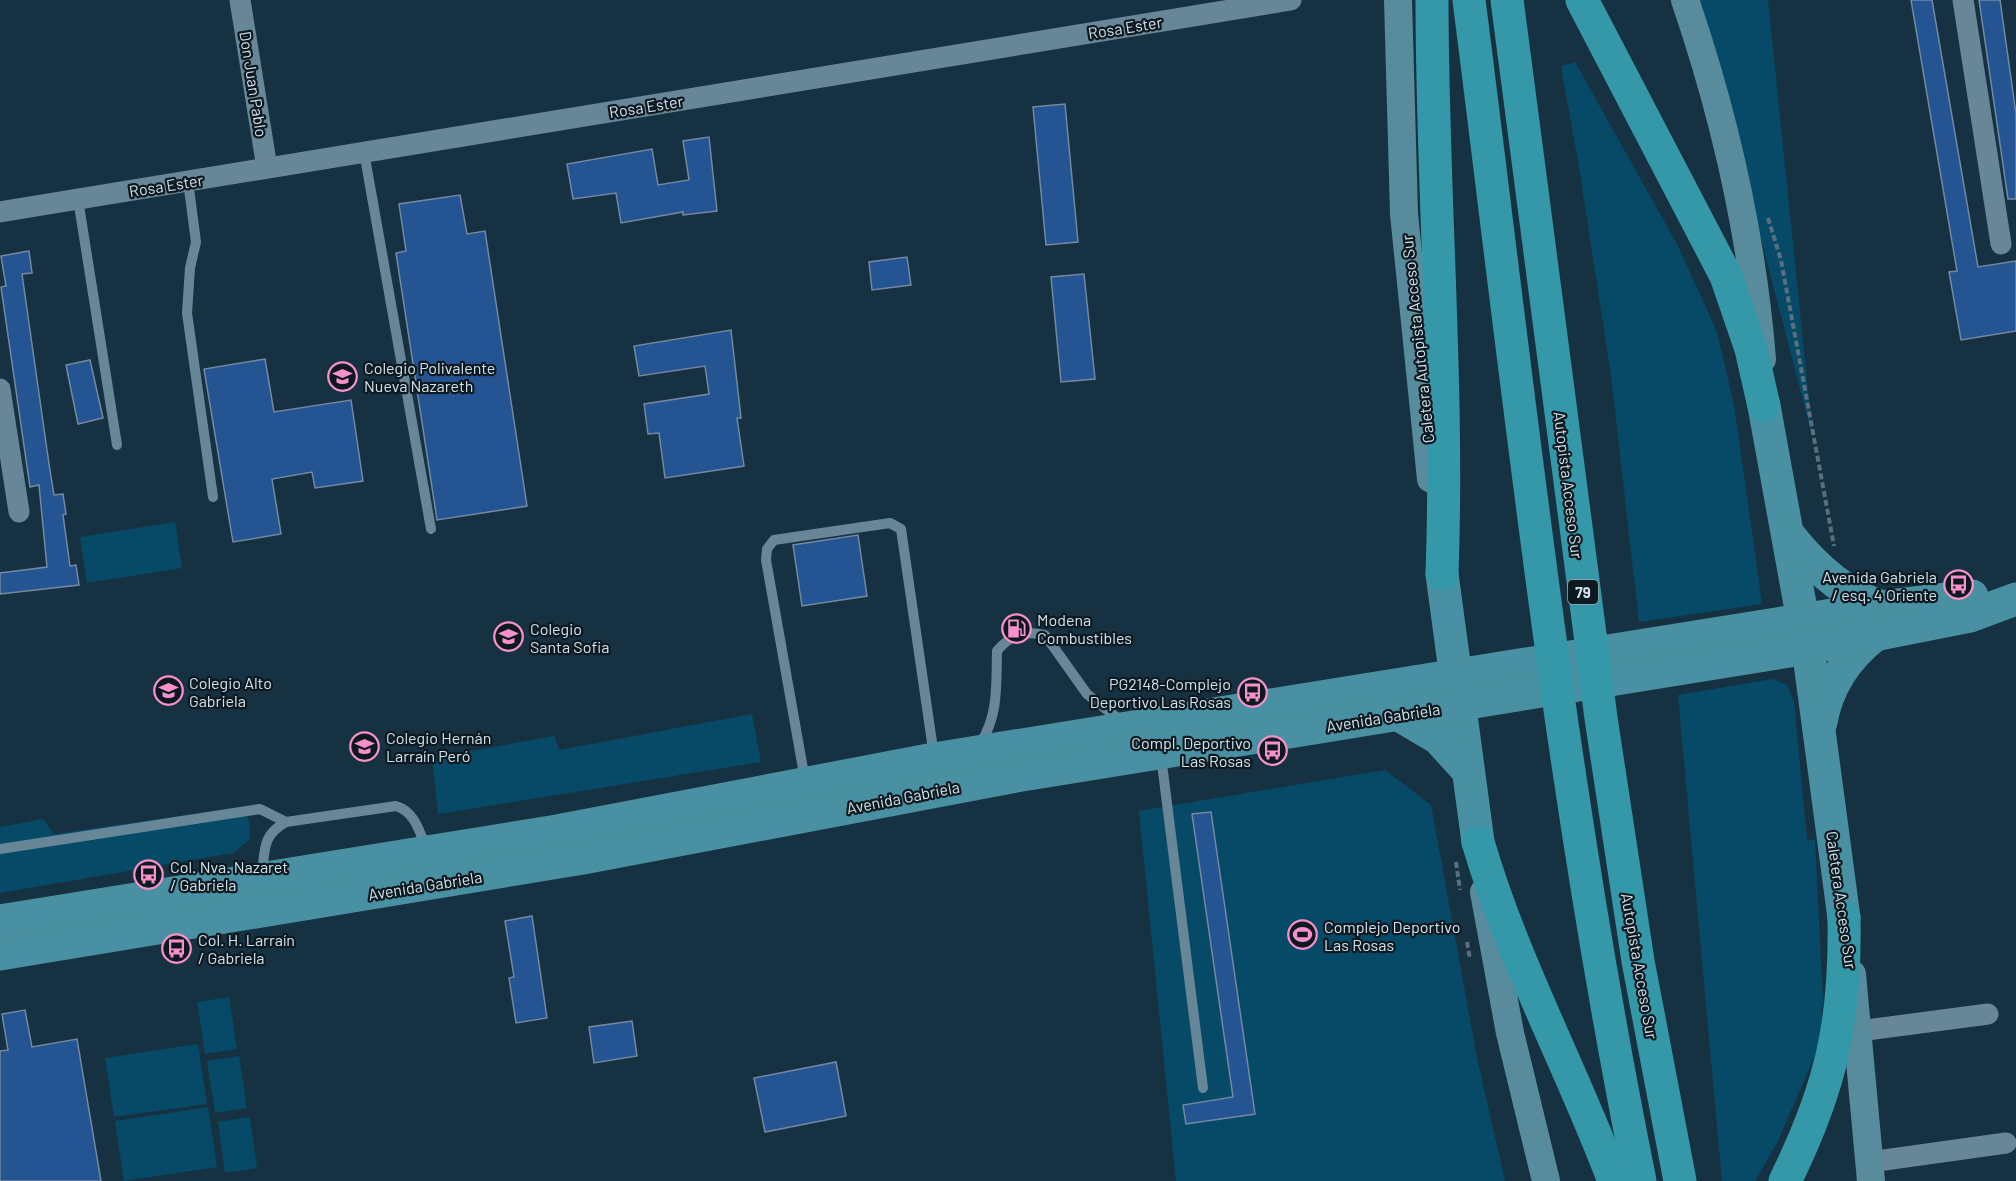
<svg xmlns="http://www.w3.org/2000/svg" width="2016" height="1181" font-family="Barlow,sans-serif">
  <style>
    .green { fill: #064a67 }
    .building { fill: #245492; stroke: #7588a1; stroke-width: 1.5 }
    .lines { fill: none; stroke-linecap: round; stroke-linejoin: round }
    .path { stroke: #58707e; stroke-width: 4; stroke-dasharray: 6 3; stroke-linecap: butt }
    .service { stroke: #678697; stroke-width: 10 }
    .minor { stroke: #678697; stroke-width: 21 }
    .secondary { stroke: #588b9c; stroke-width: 28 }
    .primary { stroke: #4991a2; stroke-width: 33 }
    .motorway { stroke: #3598a9; stroke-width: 33 }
    .labels { text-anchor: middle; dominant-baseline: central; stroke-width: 4.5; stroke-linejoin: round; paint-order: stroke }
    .shield { fill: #0d1920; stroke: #97a6af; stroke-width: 1.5 }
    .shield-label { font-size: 15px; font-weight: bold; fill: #d2e2ec }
    .street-label { font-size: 16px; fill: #d2e2ec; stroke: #0d1920 }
    .poi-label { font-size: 16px; fill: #d2e2ec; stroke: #0d1920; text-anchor: start }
  </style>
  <rect width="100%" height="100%" fill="#163242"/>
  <g class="green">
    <path d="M1699 0H1768L1813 439Z"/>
    <path d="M1575 62 1678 246 1717 332 1734 405 1762 604 1639 622 1611 375 1580 173 1561 66Z"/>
    <path d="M175 522 182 568 87 583 80 537Z"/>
    <path d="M1772 679 1787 685 1794 701 1807 840H1815L1823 1001 1820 1044 1777 1143 1755 1181H1722L1678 695Z"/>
    <path d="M752 714 761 762 438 814 432 758 554 736 559 750Z"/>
    <path d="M1385 770 1431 805 1477 1058 1505 1181H1176L1139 811Z"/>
    <path d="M241 807C249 818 252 825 249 840L233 853 0 893V827L43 819 54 834Z"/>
    <path d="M229 997 237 1049 205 1054 197 1002Z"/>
    <path d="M198 1044 207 1104 114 1117 105 1058Z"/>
    <path d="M239 1056 247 1108 215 1113 207 1061Z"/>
    <path d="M208 1107 217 1167 124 1181 115 1121Z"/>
    <path d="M250 1117 257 1168 225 1173 218 1122Z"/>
  </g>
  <g class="building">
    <path d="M1911 0H1932L1978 267 2016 261V331L1961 340 1949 272 1957 271Z"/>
    <path d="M1979 0H2000L2016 114V199H2008Z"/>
    <path d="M1065 104 1078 242 1046 245 1033 107Z"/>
    <path d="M709 137 717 211 683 215V212L621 223 616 193 573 199 567 164 652 149 658 185 689 180 683 141Z"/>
    <path d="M460 195 467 234 485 231 527 506 437 520 396 253 406 251 399 204Z"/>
    <path d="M29 251 32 273 22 274 49 464 54 495 63 494 66 514 63 515 70 566 76 565 79 585 0 594V573L47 567 39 485 30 487 1 287 6 286 1 256Z"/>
    <path d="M907 257 911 285 872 290 869 262Z"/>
    <path d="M1084 274 1095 379 1061 382 1051 277Z"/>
    <path d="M731 330 741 418H737L744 466 665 478 659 433 648 434 644 404 709 394 705 366 639 376 634 346Z"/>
    <path d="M265 359 274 412 351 400 363 481 315 488 312 472 272 479 281 534 233 542 204 369Z"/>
    <path d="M90 360 103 418 78 424 66 365Z"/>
    <path d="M858 535 867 596 802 606 793 545Z"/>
    <path d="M1211 812 1255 1114 1186 1124 1183 1105 1233 1097 1192 814Z"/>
    <path d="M532 916 547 1018 516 1023 509 978 514 977 505 921Z"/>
    <path d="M25 1010 32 1047 77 1039 101 1181H0V1051L8 1050 2 1014Z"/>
    <path d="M632 1021 637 1056 594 1063 589 1027Z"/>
    <path d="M836 1062 846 1116 765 1132 754 1078Z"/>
  </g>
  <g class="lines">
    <g class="path">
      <path d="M1768 218 1781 260 1834 546"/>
      <path d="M1456 862 1460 890"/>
      <path d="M1467 942 1470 959"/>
    </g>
    <g class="service">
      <path d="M364 152 431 529"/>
      <path d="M188 181 196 242 190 268 187 313 213 497"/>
      <path d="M78 199 117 445"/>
      <path d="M980 744C999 715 996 684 997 651 1010 635 1025 630 1045 635L1087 694 1121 721"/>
      <path d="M1161 756 1203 1088"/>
      <path d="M805 780 766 560 767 549 774 540 890 523 901 529 934 756"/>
      <path d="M0 849 260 809 286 822"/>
      <path d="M262 875C265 850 262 835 286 822L396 806C415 812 419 831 426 847"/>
    </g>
    <g class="minor">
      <path d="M240 0 267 168"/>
      <path d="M1963 0 2001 244"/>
      <path d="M0 212 1291 0"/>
      <path d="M0 389 19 512"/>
      <path d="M1859 1031 1988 1014"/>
      <path d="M1870 1162 2006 1143"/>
    </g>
    <g class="secondary">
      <path d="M1398 0 1404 214 1431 479"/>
      <path d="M1685 0C1725 117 1752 235 1762 359"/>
      <path d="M1484 892 1510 1033 1546 1181"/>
      <path d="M1852 974 1871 1181"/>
    </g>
    <g class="primary">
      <path d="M1764 406 1808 648 1844 918"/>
      <path d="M1788 534C1813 566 1843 594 1882 607"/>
      <path d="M1442 574 1478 842"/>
      <path d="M1399 715 1438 738 1468 771"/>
      <path d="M1821 722C1827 687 1847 657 1875 635"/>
      <path d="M0 921 557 831 934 759 1882 607 1972 596"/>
      <path d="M0 954 583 858 1016 776 1808 648 1970 616 2016 599"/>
    </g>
    <g class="motorway">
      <path d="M1432 0C1432 192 1449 382 1442 574"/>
      <path d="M1469 0C1519 394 1561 791 1640 1181"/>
      <path d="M1507 0 1601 718 1638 961 1680 1181"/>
      <path d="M1582 0 1726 276 1751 349 1764 406"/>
      <path d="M1478 842C1512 959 1571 1067 1614 1181"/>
      <path d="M1785 1181C1831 1088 1846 1022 1844 918"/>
    </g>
  </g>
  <defs>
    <symbol id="school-ring" viewBox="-11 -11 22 22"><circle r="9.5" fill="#0d1920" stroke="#f890cb" stroke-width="1.5"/><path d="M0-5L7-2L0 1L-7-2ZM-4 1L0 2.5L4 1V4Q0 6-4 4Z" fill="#f890cb"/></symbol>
    <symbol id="bus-ring" viewBox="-11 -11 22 22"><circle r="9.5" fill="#0d1920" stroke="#f890cb" stroke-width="1.5"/><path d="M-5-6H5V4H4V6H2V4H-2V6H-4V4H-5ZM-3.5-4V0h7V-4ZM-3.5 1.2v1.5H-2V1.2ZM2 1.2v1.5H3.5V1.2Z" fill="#f890cb"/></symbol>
    <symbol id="fuel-ring" viewBox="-11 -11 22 22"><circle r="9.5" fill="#0d1920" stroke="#f890cb" stroke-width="1.5"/><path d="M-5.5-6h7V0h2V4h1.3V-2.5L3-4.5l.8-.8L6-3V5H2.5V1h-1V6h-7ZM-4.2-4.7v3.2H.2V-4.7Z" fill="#f890cb"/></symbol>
    <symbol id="stadium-ring" viewBox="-11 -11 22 22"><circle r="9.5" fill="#0d1920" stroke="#f890cb" stroke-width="1.5"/><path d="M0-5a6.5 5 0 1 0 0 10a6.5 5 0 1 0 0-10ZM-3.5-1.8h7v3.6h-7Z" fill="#f890cb"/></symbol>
  </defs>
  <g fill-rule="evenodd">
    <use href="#school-ring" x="326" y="360" width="33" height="33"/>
    <use href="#bus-ring" x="1942" y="568" width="33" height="33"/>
    <use href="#fuel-ring" x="1000" y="612" width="33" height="33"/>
    <use href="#school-ring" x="492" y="620" width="33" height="33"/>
    <use href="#school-ring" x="152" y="674" width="33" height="33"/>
    <use href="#bus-ring" x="1236" y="676" width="33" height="33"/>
    <use href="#school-ring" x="348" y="730" width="33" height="33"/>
    <use href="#bus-ring" x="1256" y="734" width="33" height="33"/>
    <use href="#bus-ring" x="132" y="858" width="33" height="33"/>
    <use href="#stadium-ring" x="1286" y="918" width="33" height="33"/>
    <use href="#bus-ring" x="160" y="932" width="33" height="33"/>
  </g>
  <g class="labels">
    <rect class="shield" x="1568" y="580" width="30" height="24" rx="4.5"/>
    <g class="shield-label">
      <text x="1583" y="592">79</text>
    </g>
    <g class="street-label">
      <text transform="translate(1125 27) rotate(-9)">Rosa Ester</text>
      <text transform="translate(254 84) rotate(81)">Don Juan Pablo</text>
      <text transform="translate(646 106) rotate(-9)">Rosa Ester</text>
      <text transform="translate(166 185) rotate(-9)">Rosa Ester</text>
      <text transform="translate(1417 339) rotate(-96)">Caletera Autopista Acceso Sur</text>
      <text transform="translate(1569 485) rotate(83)">Autopista Acceso Sur</text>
      <text transform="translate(1383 717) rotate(-9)">Avenida Gabriela</text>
      <text transform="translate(903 797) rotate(-11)">Avenida Gabriela</text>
      <text transform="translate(425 885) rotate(-9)">Avenida Gabriela</text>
      <text transform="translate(1842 900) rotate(82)">Caletera Acceso Sur</text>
      <text transform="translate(1640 966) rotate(80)">Autopista Acceso Sur</text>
    </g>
    <g class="poi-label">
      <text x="364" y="367">Colegio Polivalente<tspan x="364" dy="18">Nueva Nazareth</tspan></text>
      <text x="1937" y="576" text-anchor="end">Avenida Gabriela<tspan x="1937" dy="18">/ esq. 4 Oriente</tspan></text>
      <text x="1037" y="619">Modena<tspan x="1037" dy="18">Combustibles</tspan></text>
      <text x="530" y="628">Colegio<tspan x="530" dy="18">Santa Sofia</tspan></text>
      <text x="189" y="682">Colegio Alto<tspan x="189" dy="18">Gabriela</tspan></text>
      <text x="1231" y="683" text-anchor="end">PG2148-Complejo<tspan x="1231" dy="18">Deportivo Las Rosas</tspan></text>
      <text x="386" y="737">Colegio Hernán<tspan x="386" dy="18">Larraín Peró</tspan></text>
      <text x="1251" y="742" text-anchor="end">Compl. Deportivo<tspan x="1251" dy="18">Las Rosas</tspan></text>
      <text x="170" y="866">Col. Nva. Nazaret<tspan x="170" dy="18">/ Gabriela</tspan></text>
      <text x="1324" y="926">Complejo Deportivo<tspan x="1324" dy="18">Las Rosas</tspan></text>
      <text x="198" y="939">Col. H. Larraín<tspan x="198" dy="18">/ Gabriela</tspan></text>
    </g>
  </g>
</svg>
